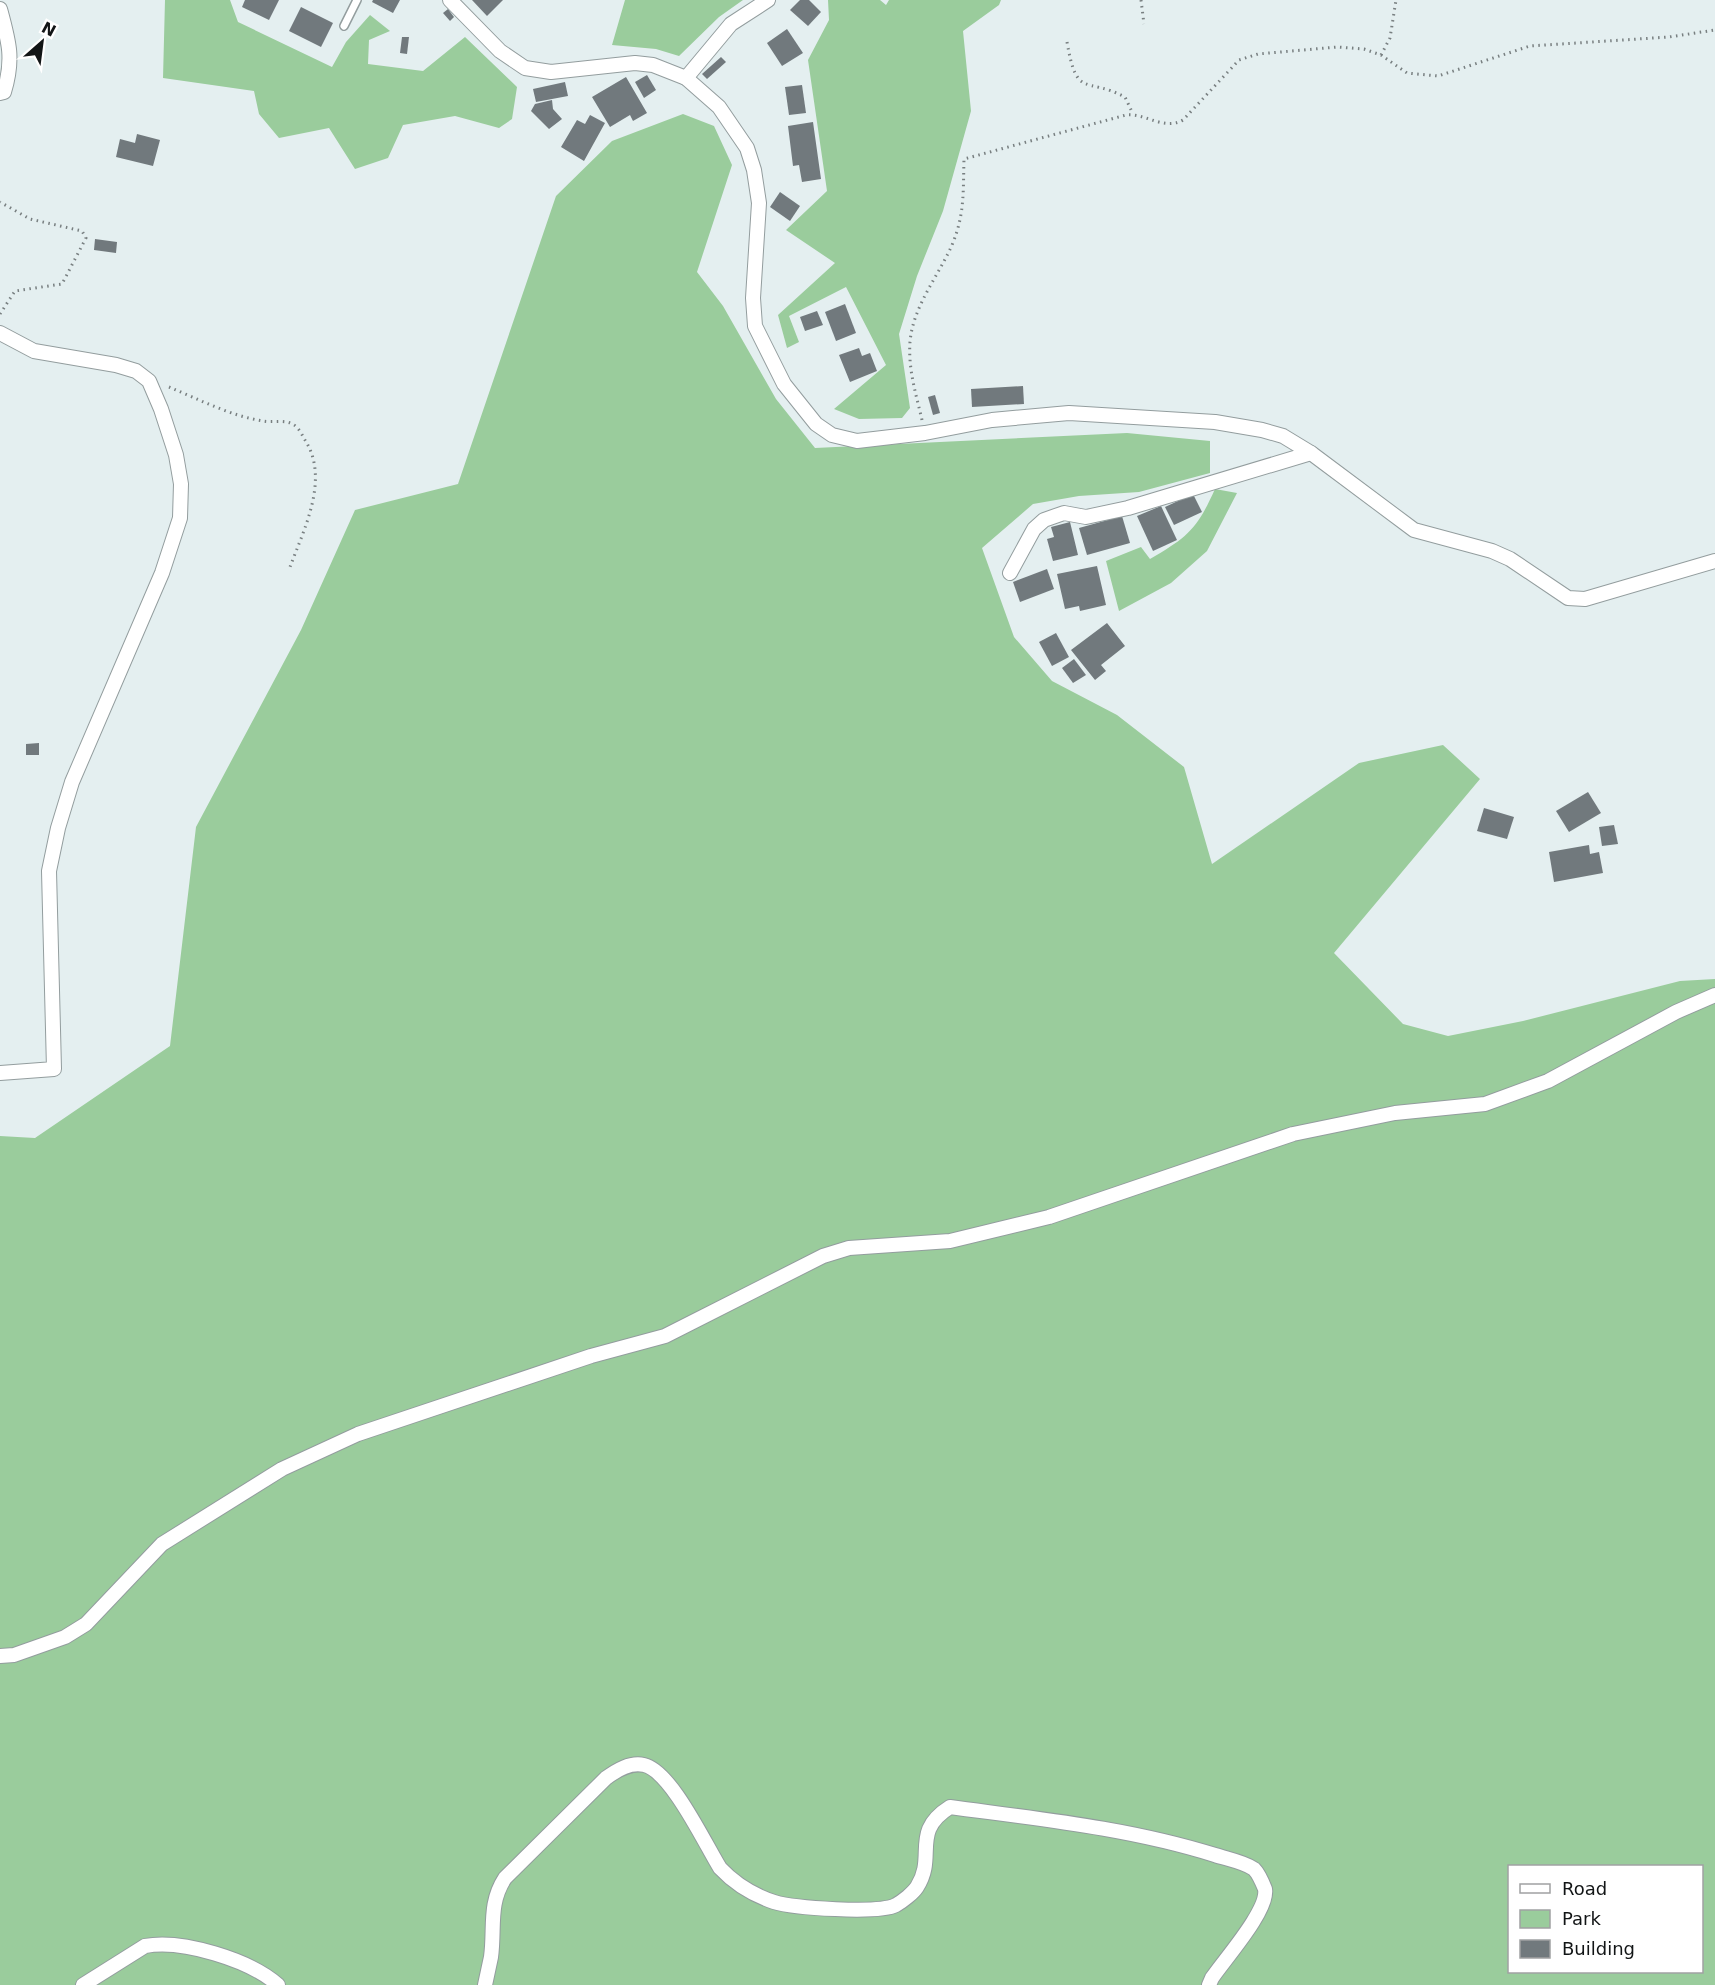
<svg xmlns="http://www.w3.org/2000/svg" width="1715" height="1985" font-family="'DejaVu Sans',sans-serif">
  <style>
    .green { fill: #9acc9c; fill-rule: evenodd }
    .building { fill: #71797d }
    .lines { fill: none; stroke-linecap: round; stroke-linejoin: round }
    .service-casing { stroke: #939d9e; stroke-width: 10 }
    .minor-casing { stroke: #939d9e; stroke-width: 16 }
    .path { stroke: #787f80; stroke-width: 3; stroke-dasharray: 1.5 4.5; stroke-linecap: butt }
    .service { stroke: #fff; stroke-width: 7 }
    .minor { stroke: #fff; stroke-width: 14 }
  </style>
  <rect width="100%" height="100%" fill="#e4eff0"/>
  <g class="green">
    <path d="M165 0H230L238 22 332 67 346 42 370 15 390 31 369 40 368 64 423 71 465 37 517 87 512 119 499 128 455 116 403 125 388 158 355 169 329 128 279 138 259 114 254 91 163 78Z"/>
    <path d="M625 0H743L719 17 679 56 656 49 612 45Z"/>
    <path d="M828 0H880L886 5 889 0H1001L999 5 963 31 971 111 943 211 917 276 899 334 910 408 902 418 859 419 834 409 886 365 846 287 789 316 799 342 787 348 778 315 835 263 786 230 827 191 808 60 829 20Z"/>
    <path d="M683 114 714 126 732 165 697 272 723 306 776 399 815 448 1127 433 1210 441V473L1139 492 1079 496 1033 504 982 548 1014 637 1052 681 1117 715 1184 767 1212 864 1359 763 1443 745 1480 779 1334 953 1403 1024 1448 1036 1523 1021 1680 981 1715 979V1985H0V1136L35 1138 170 1046 196 827 301 630 355 510 458 484 556 196 612 141ZM1510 1866H1702V1972H1510Z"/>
    <path d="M1215 489 1237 493 1207 551 1171 583 1119 611 1106 561 1141 547 1150 559C1188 537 1197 529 1215 489Z"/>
  </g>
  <g class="building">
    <path d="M245 0H279L269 20 242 7Z"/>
    <path d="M373 0H400L393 13 372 2Z"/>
    <path d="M472 0H503L487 16Z"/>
    <path d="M800 0H809L821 12 808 26 790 10Z"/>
    <path d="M301 7 333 23 321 47 289 31Z"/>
    <path d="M448 9 454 17 450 21 443 13Z"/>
    <path d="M787 29 803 53 782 66 767 43Z"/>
    <path d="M402 37H409L407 54 400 53Z"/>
    <path d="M721 57 726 62 707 79 702 74Z"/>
    <path d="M647 75 656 90 644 98 635 82Z"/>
    <path d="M626 77 647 113 633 121 630 115 610 127 592 97Z"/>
    <path d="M565 82 568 96 536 102 533 89Z"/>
    <path d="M802 85 806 113 789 115 785 87Z"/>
    <path d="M552 100 553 109 562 119 549 129 531 111 535 104Z"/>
    <path d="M590 115 605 123 584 161 561 147 577 120 585 124Z"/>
    <path d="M813 122 821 179 802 182 799 165 793 166 788 126Z"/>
    <path d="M137 134 160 140 153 166 116 157 120 139 135 143Z"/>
    <path d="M780 192 800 206 790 221 770 207Z"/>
    <path d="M95 239 117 242 116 253 94 250Z"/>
    <path d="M845 304 856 333 836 341 825 312Z"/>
    <path d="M817 311 823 325 805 331 800 317Z"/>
    <path d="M859 348 862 356 870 353 877 371 850 382 839 355Z"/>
    <path d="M1023 386 1024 404 972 407 971 389Z"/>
    <path d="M935 395 940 413 933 415 928 397Z"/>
    <path d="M1193 494 1202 512 1174 525 1165 507Z"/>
    <path d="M1161 506 1177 540 1153 551 1137 516Z"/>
    <path d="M1122 516 1130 543 1087 555 1079 528Z"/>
    <path d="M1070 522 1078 555 1053 561 1047 539 1054 537 1051 527Z"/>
    <path d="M1097 566 1106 605 1080 611 1079 606 1065 609 1057 574Z"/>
    <path d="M1047 569 1054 589 1020 602 1013 582Z"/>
    <path d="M1107 623 1125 646 1101 665 1106 671 1095 680 1071 650Z"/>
    <path d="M1056 633 1069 657 1052 666 1039 642Z"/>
    <path d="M1074 659 1086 675 1073 683 1062 668Z"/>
    <path d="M39 743V755H26V744Z"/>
    <path d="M1588 792 1601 813 1569 832 1556 811Z"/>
    <path d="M1484 808 1514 817 1507 839 1477 831Z"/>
    <path d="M1614 825 1618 844 1602 846 1599 827Z"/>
    <path d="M1589 845 1590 854 1599 852 1603 873 1554 882 1549 852Z"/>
  </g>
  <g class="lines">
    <defs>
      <path id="service" d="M344 26 357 0"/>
      <g id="minor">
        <path d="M450 0 500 51 525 68 551 72 635 63 653 65 686 78 719 107 747 148 754 170 759 203 753 298 755 326 784 384 816 424 832 435 857 441 925 433 992 420 1069 413 1215 422 1262 430 1283 436 1311 453 1414 530 1492 551 1510 559 1568 598 1585 599 1715 561"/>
        <path d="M0 9C9 42 14 59 4 92L0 93"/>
        <path d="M686 78 731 24 768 0"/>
        <path d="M0 333 34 351 116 365 136 371 149 381 161 409 176 455 181 484 180 518 162 573 72 782 58 828 49 871 54 1069 0 1073"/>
        <path d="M1010 573 1034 529 1044 520 1064 513 1086 517 1128 508 1311 453"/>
        <path d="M0 1656 14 1655 65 1637 86 1624 162 1544 282 1469 358 1434 591 1356 665 1336 823 1256 849 1248 950 1241 1049 1217 1293 1134 1395 1113 1485 1104 1548 1081 1676 1012 1715 995"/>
        <path d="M83 1985 145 1946C182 1939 250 1960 278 1985"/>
        <path d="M485 1985C487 1976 489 1966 491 1957 495 1928 488 1904 505 1878L606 1778C617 1770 630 1762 644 1765 671 1771 705 1844 720 1868 735 1884 753 1895 774 1902 793 1908 879 1914 896 1905 903 1901 913 1893 917 1887 937 1856 910 1832 950 1807 1039 1819 1129 1828 1215 1855 1227 1859 1244 1862 1254 1869 1258 1873 1263 1884 1265 1889 1269 1910 1224 1960 1212 1978L1209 1985"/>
      </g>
    </defs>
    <use href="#service" class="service-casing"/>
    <use href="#minor" class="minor-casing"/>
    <g class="path">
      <path d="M1141 0 1144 24"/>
      <path d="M1067 42C1077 100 1085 76 1125 97L1133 114"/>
      <path d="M1381 55 1390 38 1396 0"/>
      <path d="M0 314 15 291 62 284 86 238 82 231 30 219 0 202"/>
      <path d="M169 387C198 399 231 416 263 421 273 423 286 419 294 425 299 428 302 435 305 440 330 479 304 529 290 567"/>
      <path d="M922 420C916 394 908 369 910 342 913 306 938 277 952 245 965 214 963 191 964 159L1126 115C1146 113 1164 131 1183 120L1239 60 1258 54 1337 47 1364 49 1381 55 1407 73 1438 76 1530 46 1669 37 1715 30"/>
    </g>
    <use href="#service" class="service"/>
    <use href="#minor" class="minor"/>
  </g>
  <rect x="1508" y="1865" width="195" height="108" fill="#ffffff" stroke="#a0a1a2" stroke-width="1.5"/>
  <rect x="1520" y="1884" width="30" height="9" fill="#ffffff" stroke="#a0a1a2" stroke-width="1.5"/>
  <text x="1562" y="1895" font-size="18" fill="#121516">Road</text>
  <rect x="1520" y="1910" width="30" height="18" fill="#9acc9c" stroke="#a0a1a2" stroke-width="1.5"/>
  <text x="1562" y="1925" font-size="18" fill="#121516">Park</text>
  <rect x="1520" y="1940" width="30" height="18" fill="#71797d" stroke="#a0a1a2" stroke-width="1.5"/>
  <text x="1562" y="1955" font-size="18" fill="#121516">Building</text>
  <g transform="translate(42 42) rotate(28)" stroke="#ffffff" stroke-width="4.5" paint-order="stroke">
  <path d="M0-4.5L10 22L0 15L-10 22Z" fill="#121516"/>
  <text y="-9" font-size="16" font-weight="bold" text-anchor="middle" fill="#121516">N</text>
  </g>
</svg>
